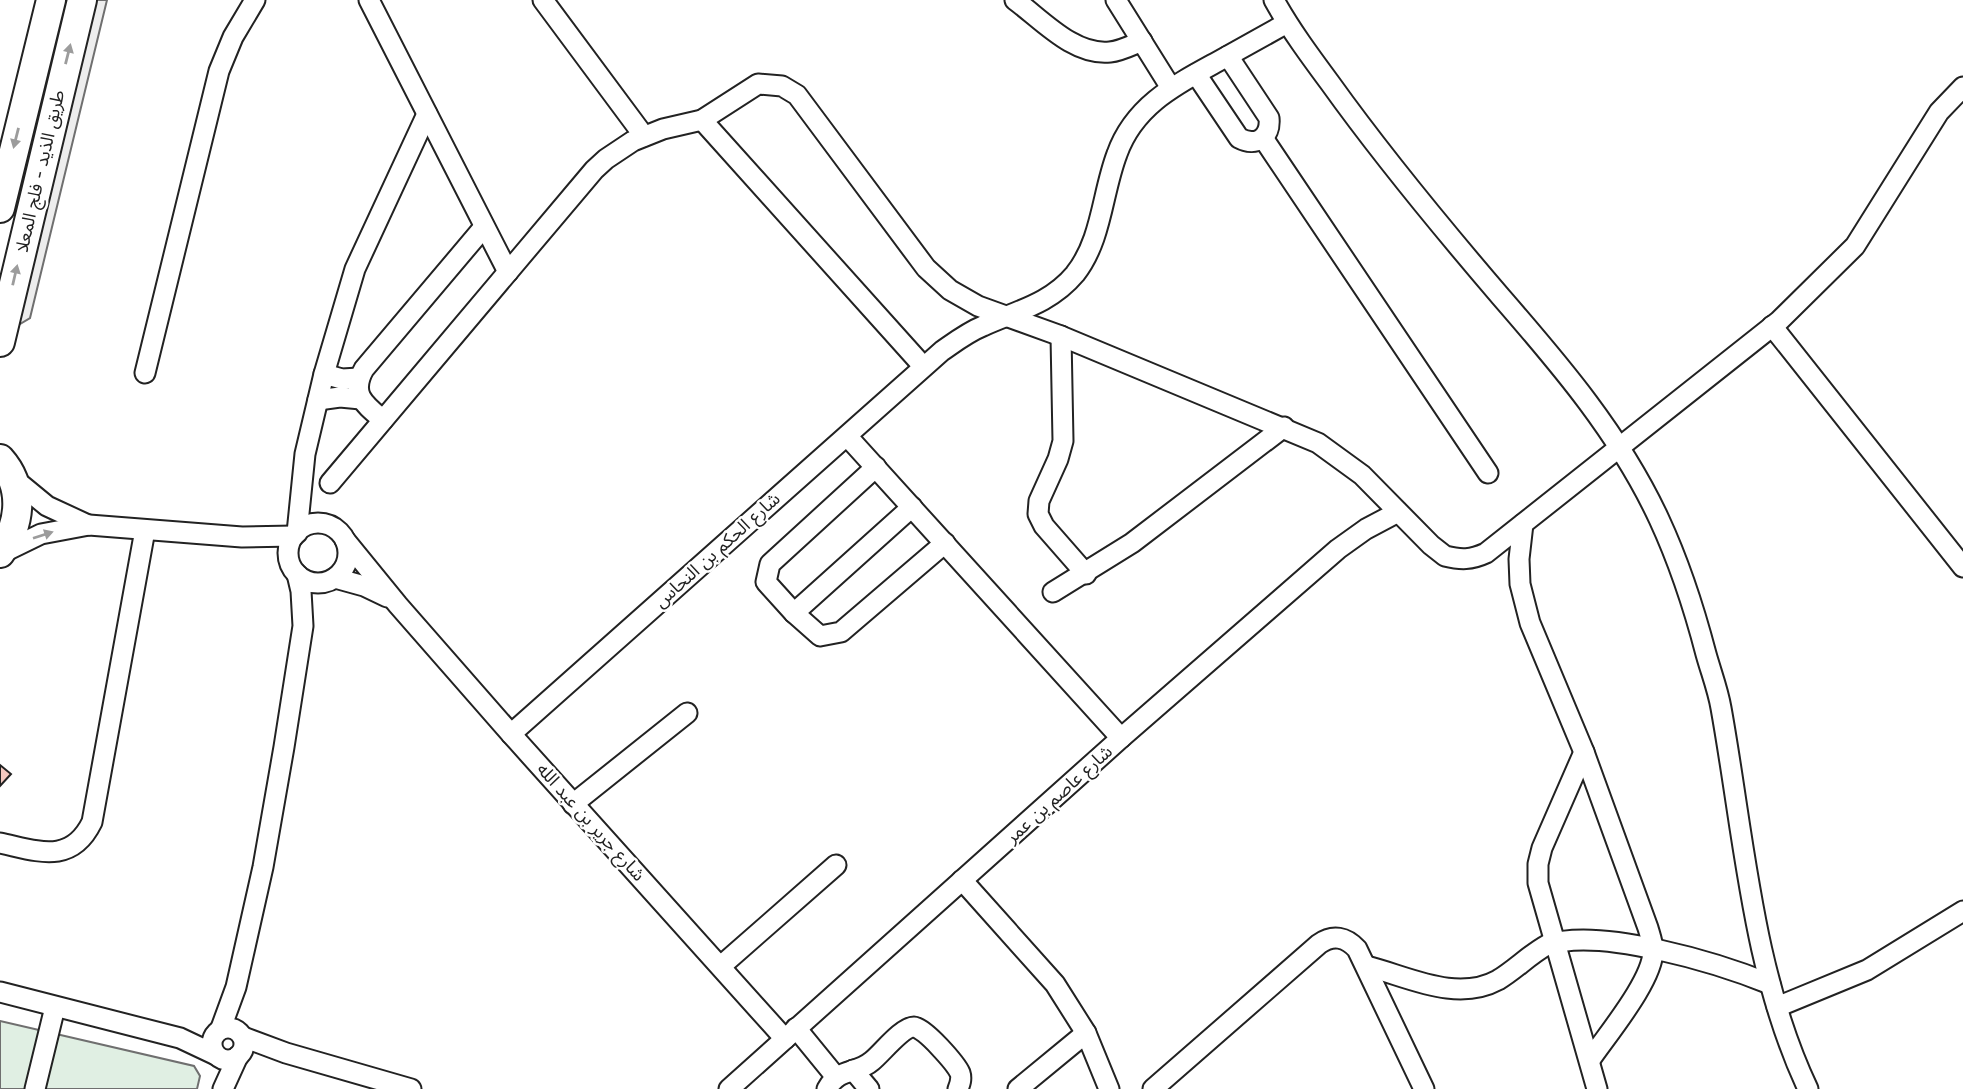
<svg xmlns="http://www.w3.org/2000/svg" width="1963" height="1089" font-family="'Libre Baskerville','Noto Sans Arabic',serif">
  <style>
    .green { fill: #e0efe3; stroke: #6f6f6f; stroke-width: 2 }
    .parking { fill: #ededed; stroke: #6f6f6f; stroke-width: 2 }
    .building { fill: #f3c9c0; stroke: #222; stroke-width: 2 }
    .lines { fill: none; stroke-linecap: round; stroke-linejoin: round }
    .minor-casing { stroke: #222; stroke-width: 23 }
    .highway-casing { stroke: #222; stroke-width: 32 }
    .minor { stroke: #fff; stroke-width: 19 }
    .highway { stroke: #fff; stroke-width: 28 }
    .oneway { fill: #9c9c9c }
    .labels { text-anchor: middle; dominant-baseline: central; stroke-width: 5; stroke-linejoin: round; paint-order: stroke }
    .street-label { font-size: 18px; fill: #222; stroke: #fff }
  </style>
  <rect width="100%" height="100%" fill="#fff"/>
  <path class="green" d="M0 1021 194 1066 200 1076 197 1089H0Z"/>
  <path class="parking" d="M89 0H107L30 318 10 330Z"/>
  <path class="building" d="M0 765 11 774 0 786Z"/>
  <g class="lines">
    <defs>
      <g id="minor">
        <path d="M369 0 508 272"/>
        <path d="M543 0 644 136"/>
        <path d="M1015 0C1042 20 1074 56 1110 52 1121 51 1132 45 1142 41"/>
        <path d="M1116 0 1171 88"/>
        <path d="M1274 0C1290 29 1310 56 1330 83 1383 157 1441 227 1501 297 1561 366 1620 435 1659 519 1679 562 1694 608 1706 654 1711 672 1718 690 1721 708 1744 835 1752 971 1808 1089"/>
        <path d="M1196 74 1239 138C1256 147 1271 138 1269 118L1228 56"/>
        <path d="M702 120 923 366"/>
        <path d="M1263 138 1488 473"/>
        <path d="M1772 326 1963 567"/>
        <path d="M1061 336 1063 441 1058 459 1039 501 1038 514 1044 526 1086 574"/>
        <path d="M145 373 219 71 233 37 255 0"/>
        <path d="M324 374 342 379 359 378"/>
        <path d="M318 400 340 397 361 399"/>
        <path d="M383 420C364 404 350 394 364 369L484 227"/>
        <path d="M847 436 1121 738"/>
        <path d="M876 467 770 564 766 582 794 613 820 636 841 632 945 543"/>
        <path d="M13 478 47 506 88 525"/>
        <path d="M330 483 594 170 606 159 633 141 663 129 702 120 758 84 782 86 797 95 926 268 950 290 978 306 1061 336 1318 443 1362 475 1431 545 1445 556C1461 560 1471 560 1486 553L1779 321 1855 246 1939 112 1963 87"/>
        <circle cx="318" cy="553" r="30"/>
        <path d="M1523 524 1519 559 1520 584 1530 623 1584 752 1648 928C1650 935 1653 943 1653 950 1654 979 1607 1035 1590 1060"/>
        <path d="M297 533 305 454 324 374 355 269 427 114"/>
        <path d="M345 540 398 605 511 734 785 1039"/>
        <path d="M0 554 41 534 89 525 242 537 294 536"/>
        <path d="M335 578 364 586 387 597"/>
        <path d="M1053 592 1132 543 1284 427"/>
        <path d="M794 613 912 507"/>
        <path d="M511 734 942 351C955 342 968 332 983 326 1016 311 1050 304 1075 274 1102 240 1102 193 1117 154 1134 106 1175 85 1217 62 1240 49 1264 36 1287 23"/>
        <path d="M1584 752 1542 848 1538 864V883L1597 1089"/>
        <path d="M573 804 687 713"/>
        <path d="M0 843C38 851 71 865 92 822L145 530"/>
        <path d="M962 880 1055 984 1086 1033 1109 1089"/>
        <path d="M721 966 836 865"/>
        <path d="M1366 966C1407 976 1456 1003 1498 980 1515 970 1529 955 1547 945 1600 927 1718 963 1770 984"/>
        <path d="M0 992 180 1038 216 1055"/>
        <path d="M1777 1007 1867 970 1963 911"/>
        <circle cx="228" cy="1044" r="16"/>
        <path d="M221 1028 236 987 263 867 284 747 303 626 301 591 297 574"/>
        <path d="M796 1028 836 1077"/>
        <path d="M243 1037 286 1053 411 1089"/>
        <path d="M853 1070 869 1089"/>
        <path d="M35 1089 55 1007"/>
        <path d="M223 1089 238 1056"/>
        <path d="M729 1089 1121 738 1338 549 1366 529 1398 512"/>
        <path d="M827 1089C839 1067 856 1075 872 1061 882 1053 902 1027 914 1027 924 1027 956 1064 960 1073 962 1079 960 1084 958 1089"/>
        <path d="M1018 1089 1086 1033"/>
        <path d="M1153 1089 1319 944C1333 934 1346 937 1357 949L1424 1089"/>
      </g>
      <g id="highway">
        <path d="M0 208 51 0"/>
        <path d="M0 342 82 0"/>
        <path d="M0 459C25 487 21 524 0 553"/>
      </g>
    </defs>
    <use href="#minor" class="minor-casing"/>
    <use href="#highway" class="highway-casing"/>
    <use href="#minor" class="minor"/>
    <use href="#highway" class="highway"/>
  </g>
  <defs><path id="oneway-solid" d="M-6-.8H1V-3.2L6.5 0L1 3.2V.8H-6Z" transform="scale(1.75)"/></defs>
  <g class="oneway">
    <use href="#oneway-solid" transform="translate(68 54) rotate(-76)"/>
    <use href="#oneway-solid" transform="translate(16 138) rotate(104)"/>
    <use href="#oneway-solid" transform="translate(15 275) rotate(-77)"/>
    <use href="#oneway-solid" transform="translate(43 535) rotate(-18)"/>
  </g>
  <g class="labels">
    <g class="street-label">
      <text transform="translate(40 171) rotate(-77)">طريق الذيد - فلج المعلا</text>
      <text transform="translate(717 550) rotate(-42)">شارع الحكم بن النحاس</text>
      <text transform="translate(1059 794) rotate(-42)">شارع عاصم بن عمر</text>
      <text transform="translate(591 822) rotate(48)">شارع جرير بن عبد الله</text>
    </g>
  </g>
</svg>
